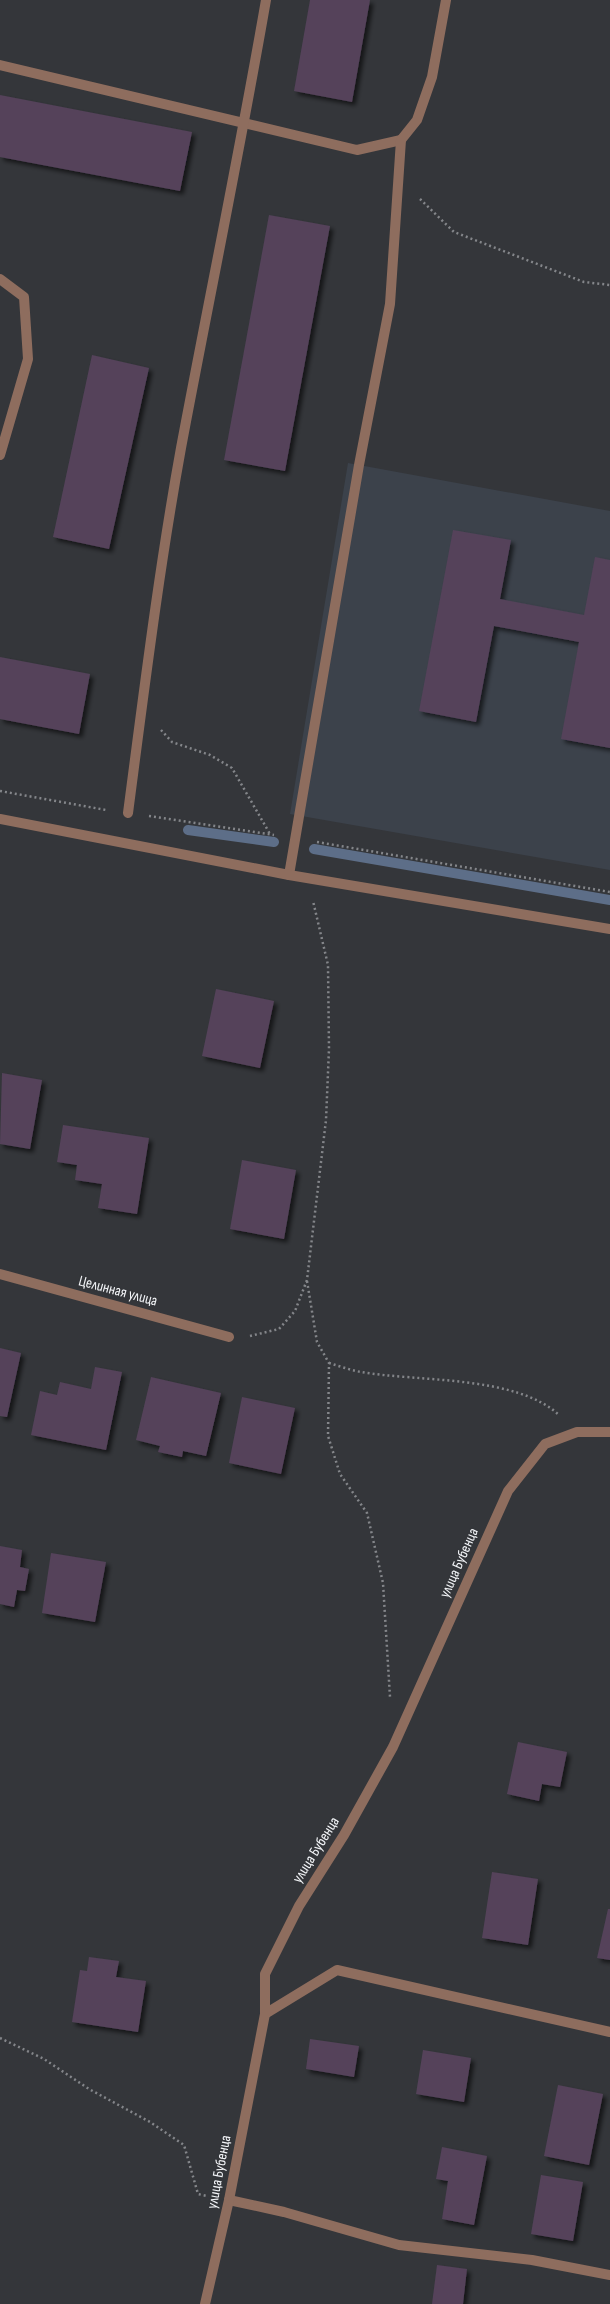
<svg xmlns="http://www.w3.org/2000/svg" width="610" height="2304" font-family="'Sofia Sans Condensed',sans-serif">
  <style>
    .built { fill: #3c424b }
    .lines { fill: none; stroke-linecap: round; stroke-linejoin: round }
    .stream { stroke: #5d6e88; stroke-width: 10 }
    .building { fill: #54425a; filter: url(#shadow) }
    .path { stroke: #84868a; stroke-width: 2.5; stroke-dasharray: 2 3; stroke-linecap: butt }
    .lane { stroke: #8e6d5e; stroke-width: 10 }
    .street { stroke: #8e6d5e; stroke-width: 10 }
    .labels { text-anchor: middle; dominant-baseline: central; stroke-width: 3; stroke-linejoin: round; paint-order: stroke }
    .street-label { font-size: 15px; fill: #f3f5f8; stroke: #34363a }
  </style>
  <defs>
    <filter id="shadow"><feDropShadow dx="3.5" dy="3.5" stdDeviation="2" flood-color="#0009"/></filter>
  </defs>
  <rect width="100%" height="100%" fill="#34363a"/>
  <path class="built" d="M348 463 610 511V870L290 814Z"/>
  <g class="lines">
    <g class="stream">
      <path d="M188 830 274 842"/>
      <path d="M314 849 610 900"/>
    </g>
  </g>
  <g class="building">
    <path d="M310 0H370L352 102 294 91Z"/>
    <path d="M0 95 192 132 180 191 0 157Z"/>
    <path d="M269 215 330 226 285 471 224 460Z"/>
    <path d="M92 355 149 368 109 549 53 537Z"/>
    <path d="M453 530 511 540 500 599 584 615 595 557 610 560V748L561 739 579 642 494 626 476 722 419 711Z"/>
    <path d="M0 657 90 674 79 734 0 719Z"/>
    <path d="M216 989 274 1001 260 1068 202 1056Z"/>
    <path d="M2 1073 42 1080 30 1149 0 1144Z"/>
    <path d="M63 1125 149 1138 137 1214 98 1208 102 1184 75 1180 77 1165 57 1162Z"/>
    <path d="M242 1160 296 1170 284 1239 230 1229Z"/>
    <path d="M0 1348 21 1353 7 1417 0 1416Z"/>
    <path d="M95 1367 122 1372 106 1450 31 1435 40 1391 57 1395 60 1382 91 1389Z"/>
    <path d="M151 1377 221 1393 206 1456 183 1451 182 1457 158 1452 160 1446 136 1440Z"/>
    <path d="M242 1397 295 1408 281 1474 229 1463Z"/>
    <path d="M0 1546 22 1550 20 1567 29 1569 25 1591 17 1590 14 1607 0 1604Z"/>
    <path d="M51 1553 106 1562 95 1622 42 1613Z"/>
    <path d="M518 1742 567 1752 560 1787 542 1784 539 1801 507 1794Z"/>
    <path d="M492 1872 538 1879 528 1945 482 1938Z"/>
    <path d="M608 1909H610V1960L597 1958Z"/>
    <path d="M89 1957 119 1961 116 1977 146 1981 138 2032 72 2022 80 1970 87 1971Z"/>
    <path d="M310 2039 359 2046 354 2077 306 2069Z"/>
    <path d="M423 2050 471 2058 464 2102 416 2094Z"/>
    <path d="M558 2085 603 2094 589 2165 544 2156Z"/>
    <path d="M442 2147 487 2156 474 2225 442 2219 448 2181 436 2179Z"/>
    <path d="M541 2175 583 2182 573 2241 531 2234Z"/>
    <path d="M437 2265 467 2269 463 2304H432Z"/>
  </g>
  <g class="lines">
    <g class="path">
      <path d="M420 199 454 232 584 282 610 285"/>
      <path d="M161 730 172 742 210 755 232 768 270 834"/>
      <path d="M0 791 106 810"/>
      <path d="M149 816 274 835"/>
      <path d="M317 842 610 892"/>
      <path d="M307 1281 317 1342 329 1363 328 1436 340 1474 367 1513 383 1583 390 1697"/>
      <path d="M250 1336 279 1329 295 1311 307 1280 326 1120 329 1049 328 965 313 901"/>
      <path d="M329 1363C339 1366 350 1370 361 1372 418 1382 516 1375 559 1415"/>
      <path d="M0 2038 44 2059 89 2089 150 2122 184 2145 198 2194 207 2196"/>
    </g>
    <g class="lane">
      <path d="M0 65 357 150 401 140"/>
      <path d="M0 279 24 297 28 359 0 455"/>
      <path d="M128 813C144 691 159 569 181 448 209 299 240 150 266 0"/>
      <path d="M289 875 359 465 390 304 401 140 417 120 432 77 446 0"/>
    </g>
    <g class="street">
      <path d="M0 819 289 875 610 929"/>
      <path d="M0 1274 229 1337"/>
      <path d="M265 2014 337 1970 610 2032"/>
      <path d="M229 2200 284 2212 399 2245 532 2260 610 2275"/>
      <path d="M205 2304 229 2200 265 2014V1974L299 1906 344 1835 393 1747 508 1491 545 1444 577 1432H610"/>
    </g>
  </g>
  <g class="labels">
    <g class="street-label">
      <text transform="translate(118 1291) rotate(15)">Целинная улица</text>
      <text transform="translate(459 1563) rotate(-66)">улица Бубенца</text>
      <text transform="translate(316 1850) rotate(-58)">улица Бубенца</text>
      <text transform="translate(219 2172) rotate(-79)">улица Бубенца</text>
    </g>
  </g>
</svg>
